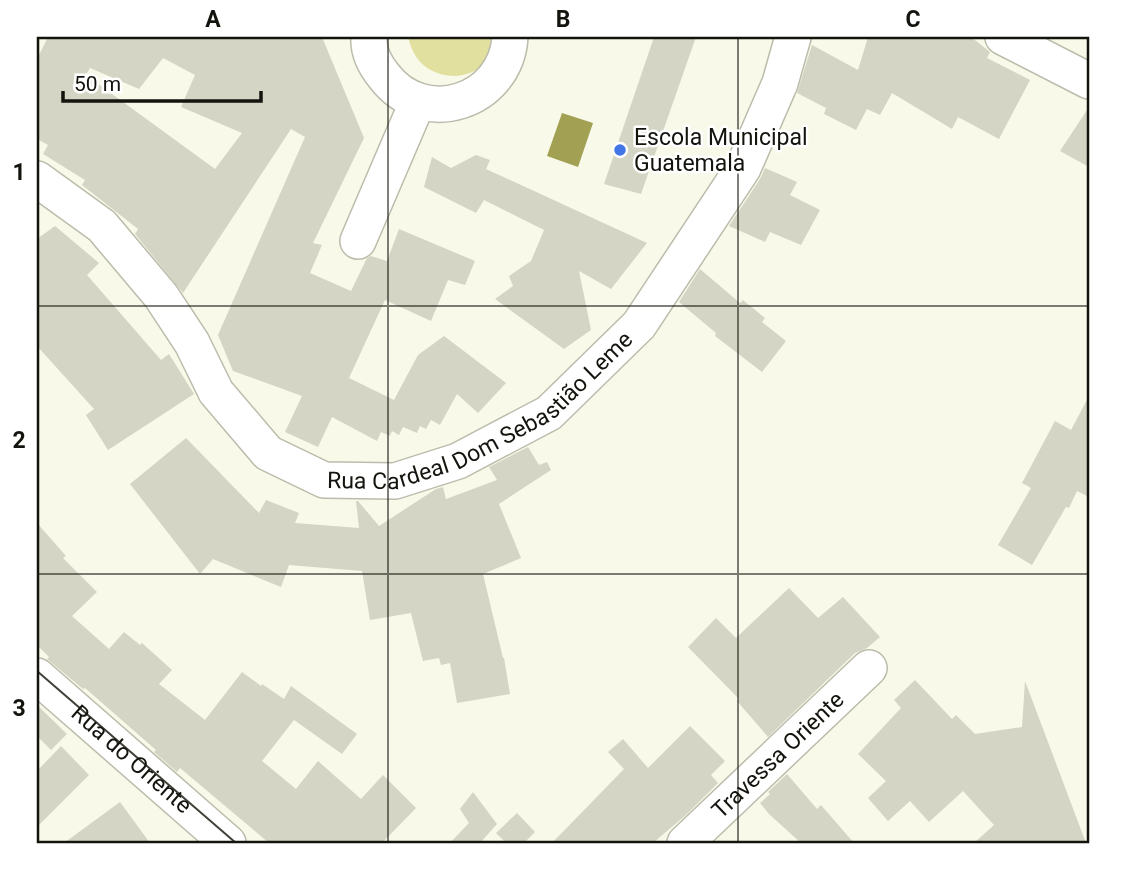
<svg xmlns="http://www.w3.org/2000/svg" width="1126" height="880" font-family="Roboto,sans-serif">
  <style>
    .green { fill: #e1e09e }
    .water { fill: #a2a053 }
    .building { fill: #d4d5c4; fill-rule: evenodd }
    .lines { fill: none; stroke-linecap: round; stroke-linejoin: round }
    .minor-casing { stroke: #bcbcac; stroke-width: 38 }
    .minor { stroke: #fff; stroke-width: 35 }
    .tram { stroke: #414139; stroke-width: 2 }
    .grid { fill: none; stroke: #14140e; stroke-width: 2; stroke-opacity: 0.55 }
    .poi-dot { fill: #4275e6; stroke: #fff; stroke-width: 2.5 }
    .labels { text-anchor: middle; dominant-baseline: central; stroke-width: 5; stroke-linejoin: round; paint-order: stroke }
    .poi-label { font-size: 23px; fill: #14140e; stroke: #fff; text-anchor: start }
    .street-label { font-size: 23px; fill: #14140e; stroke: #fff }
    .neatline { fill: none; stroke: #14140e; stroke-width: 2.5 }
    .grid-label { font-size: 23px; text-anchor: middle; font-weight: bold; fill: #14140e }
  </style>
  <rect width="100%" height="100%" fill="#f8f9e8"/>
  <path class="green" d="M408 37H497C494 45 491 56 486 62 467 83 432 79 417 58 412 51 410 44 408 37Z"/>
  <path class="water" d="M562 113 593 123 578 167 547 156Z"/>
  <g class="building">
    <path d="M48 37H322L364 138 313 243 322 245 310 273 351 291 367 258 371 256 387 261 399 229 475 261 465 285 448 280 431 321 385 300 349 378 394 400 418 355 444 336 506 383 478 413 457 394 440 425 431 420 426 429 420 426 417 433 403 427 399 435 392 431 390 436 381 432 377 441 332 417 318 447 285 432 302 396 233 371 218 335 305 137 291 129 183 293 135 234 138 229 82 185 85 180 43 154 48 145 37 139V59ZM163 58 195 75 181 107 242 133 215 169 86 75 90 68 139 89Z"/>
    <path d="M654 37H696L641 194 604 184Z"/>
    <path d="M868 37H971L990 52 987 58 1030 80 999 139 958 117 952 129 892 93 880 115 867 109 856 130 824 114 826 108 797 93 812 45 858 70Z"/>
    <path d="M1089 107V167L1060 151Z"/>
    <path d="M476 155 490 160 486 169 647 243 611 289 579 271 591 330 564 349 495 299 513 286 509 276 531 261 544 230 484 200 476 213 424 187 432 157 451 168Z"/>
    <path d="M765 168 797 182 790 195 820 210 801 245 770 232 765 242 729 226 760 179Z"/>
    <path d="M55 226 99 263 87 275 161 360 169 354 194 394 108 450 86 415 94 409 37 346V239Z"/>
    <path d="M700 269 740 303 743 300 765 318 762 322 786 341 762 372 715 336 716 333 679 302Z"/>
    <path d="M1089 396V497L1077 491 1069 508 1066 507 1032 565 998 545 1031 488 1022 483 1055 421 1071 430Z"/>
    <path d="M186 438 259 513 266 500 299 513 295 523 359 528 356 501H358L379 526 436 489 443 487 446 499 497 480 489 467 528 447 539 465 547 462 551 470 499 504 521 558 483 574 503 658H504L510 694 457 703 450 663 441 665 439 658 423 661 411 613 370 620 362 571 289 565 281 587 213 559 200 574 130 484Z"/>
    <path d="M37 523 66 556 63 558 97 592 72 616 109 649 124 632 140 645 142 643 172 670 159 684 205 720 242 672 261 686 262 684 284 699 291 686 357 734 342 754 294 720 262 761 296 789 318 761 361 799 383 775 416 808 382 843H269L180 768 177 772 154 752 156 750 85 688 83 689 47 659 49 657 37 645Z"/>
    <path d="M789 588 818 618 843 597 880 637 867 648 855 653 768 737 737 701 739 699 688 647 716 618 736 638Z"/>
    <path d="M915 680 952 719 956 715 975 734 1022 727 1025 681 1086 843H974L994 825 963 791 929 822 910 801 888 821 868 798 886 781 858 754 901 708 894 700Z"/>
    <path d="M37 705 67 734 51 750 37 736Z"/>
    <path d="M690 726 725 761 711 775 718 783 687 814 653 843H552L624 769 608 752 623 739 648 768Z"/>
    <path d="M61 746 89 775 37 827V771Z"/>
    <path d="M787 774 817 809 821 805 854 843H801L769 814 760 803 770 794 768 792Z"/>
    <path d="M473 792 497 824 480 843H450L469 823 460 809Z"/>
    <path d="M120 802 150 843H64Z"/>
    <path d="M517 813 535 832 524 843H506L496 833Z"/>
  </g>
  <g class="lines">
    <defs>
      <g id="minor">
        <path d="M369 37C368 51 375 65 384 76 424 129 506 102 510 37"/>
        <path d="M1003 37 1089 81"/>
        <path id="s1" d="M37 179 102 226 161 296 192 343 216 392 268 453 324 480 395 481 458 461 549 413 639 325 743 168 780 83 793 37"/>
        <path d="M358 241 418 101"/>
        <path id="s2" d="M37 676 228 843"/>
        <path id="s3" d="M685 843 869 668"/>
      </g>
    </defs>
    <use href="#minor" class="minor-casing"/>
    <use href="#minor" class="minor"/>
    <path class="tram" d="M37 671 236 843"/>
  </g>
  <path class="grid" d="M388 37V843M738 37V843M37 306H1089M37 574H1089"/>
  <circle class="poi-dot" cx="620" cy="150" r="7"/>
  <g class="labels">
    <g class="poi-label">
      <text x="634" y="137">Escola Municipal<tspan x="634" dy="26">Guatemala</tspan></text>
    </g>
    <g class="street-label">
      <text stroke="none"><textPath href="#s1" startOffset="602">Rua Cardeal Dom Sebastião Leme</textPath></text>
      <text stroke="none"><textPath href="#s3" startOffset="128">Travessa Oriente</textPath></text>
      <text stroke="none"><textPath href="#s2" startOffset="126">Rua do Oriente</textPath></text>
    </g>
  </g>
  <rect width="1126" height="880" fill="none" stroke="#ffffff" stroke-width="77"/>
  <path d="M63 91v10h198v-10" fill="none" stroke="#14140e" stroke-width="3.5"/>
  <text x="74" y="91" font-size="21" fill="#14140e" stroke="#ffffff" stroke-width="5" paint-order="stroke">50 m</text>
  <rect x="38" y="38" width="1050" height="804" class="neatline"/>
  <g class="grid-label">
    <text x="213" y="27">A</text>
    <text x="563" y="27">B</text>
    <text x="913" y="27">C</text>
    <text x="19" y="180">1</text>
    <text x="19" y="448">2</text>
    <text x="19" y="716">3</text>
  </g>
</svg>
